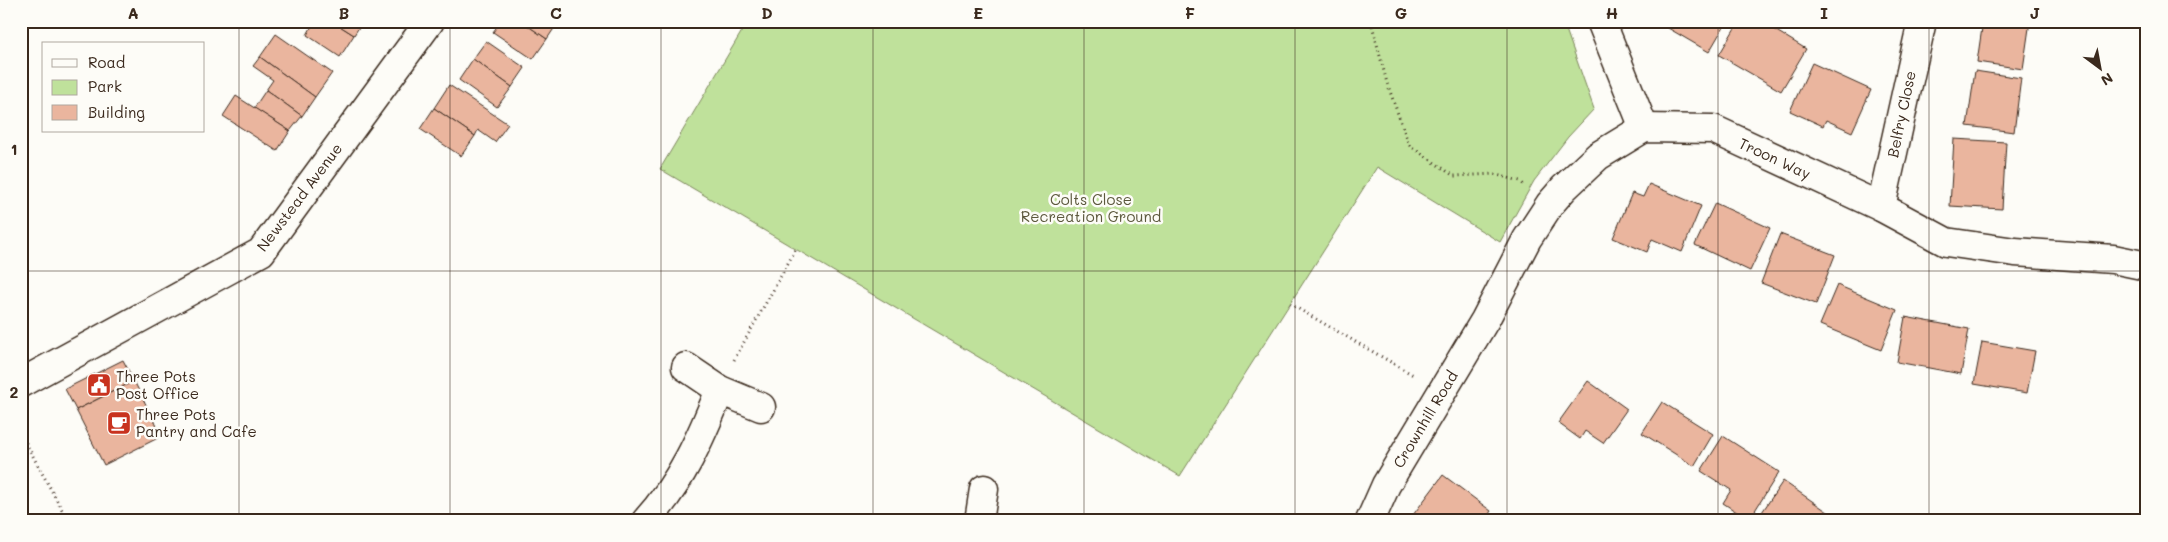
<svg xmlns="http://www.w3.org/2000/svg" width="2168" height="542" font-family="Mali,sans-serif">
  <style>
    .green { fill: #bfe19b; stroke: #7d865c }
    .building { fill: #eab59e; stroke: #3b2a1e }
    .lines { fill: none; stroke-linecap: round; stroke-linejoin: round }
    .street-casing { stroke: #3b2a1e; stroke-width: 31 }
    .path { stroke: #3b2a1e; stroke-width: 3; stroke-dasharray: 1 4; stroke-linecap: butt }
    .street { stroke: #fdfcf7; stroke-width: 28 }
    .grid { fill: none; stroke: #3b2a1e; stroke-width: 1; stroke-opacity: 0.55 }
    .labels { text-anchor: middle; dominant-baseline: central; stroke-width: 5; stroke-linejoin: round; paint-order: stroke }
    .street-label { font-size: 15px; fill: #3b2a1e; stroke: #fdfcf7 }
    .park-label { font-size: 15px; fill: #5c583d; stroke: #fdfcf7 }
    .poi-label { font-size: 15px; fill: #3b2a1e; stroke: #fdfcf7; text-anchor: start }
    .neatline { fill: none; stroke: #3b2a1e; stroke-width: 2 }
    .grid-label { font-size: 16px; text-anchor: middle; font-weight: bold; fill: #3b2a1e }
  </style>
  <rect width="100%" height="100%" fill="#fdfcf7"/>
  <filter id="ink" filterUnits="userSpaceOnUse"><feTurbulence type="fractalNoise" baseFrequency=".02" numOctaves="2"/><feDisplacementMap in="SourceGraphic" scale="10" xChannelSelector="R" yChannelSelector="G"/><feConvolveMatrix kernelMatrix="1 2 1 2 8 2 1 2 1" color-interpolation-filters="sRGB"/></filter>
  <g filter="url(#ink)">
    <path class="green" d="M748 21H1563L1594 109 1568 137 1534 181 1500 242 1377 167 1180 476 660 169Z"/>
    <g class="building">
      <path d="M308 21H332L354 35 340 57 307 35 313 24Z"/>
      <path d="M332 21H363L354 35Z"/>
      <path d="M501 21H521L547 39 533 59 493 32Z"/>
      <path d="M521 21H559L547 39Z"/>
      <path d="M1656 21H1727L1709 52Z"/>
      <path d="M1739 21H1760L1806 49 1781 91 1719 55Z"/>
      <path d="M1983 21H2030L2023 69 1977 62Z"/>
      <path d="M276 34 332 73 315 97 260 57Z"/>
      <path d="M486 41 525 68 512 87 473 59Z"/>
      <path d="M260 57 315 97 302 116 266 90 273 80 253 66Z"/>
      <path d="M473 59 512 87 497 107 459 80Z"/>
      <path d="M1812 63 1871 90 1852 132 1826 120 1823 126 1790 111Z"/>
      <path d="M1975 71 2021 78 2014 132 1967 126Z"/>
      <path d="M449 85 508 124 495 142 478 130 475 136 434 108Z"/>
      <path d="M266 90 302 116 290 131 254 108Z"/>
      <path d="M236 96 290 131 277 151 223 116Z"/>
      <path d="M434 108 475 136 461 156 420 129Z"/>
      <path d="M1954 139 2006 142 2002 209 1950 206Z"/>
      <path d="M1649 184 1701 206 1682 252 1652 239 1647 252 1613 238 1632 193 1643 197Z"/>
      <path d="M1715 203 1770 228 1750 271 1695 245Z"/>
      <path d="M1780 234 1835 255 1816 304 1761 283Z"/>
      <path d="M1837 285 1897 310 1881 350 1820 325Z"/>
      <path d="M1905 317 1969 329 1961 374 1897 362Z"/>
      <path d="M1982 342 2035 351 2027 393 1974 384Z"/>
      <path d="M123 360 134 381 76 410 65 389Z"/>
      <path d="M134 381 162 436 104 465 76 410Z"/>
      <path d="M1588 381 1627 409 1603 443 1585 431 1580 439 1558 423Z"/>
      <path d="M1662 402 1713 434 1694 466 1642 433Z"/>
      <path d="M1723 436 1779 472 1749 520 1723 503 1731 490 1701 471Z"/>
      <path d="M1443 475 1491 511 1484 521H1421L1413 515Z"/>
      <path d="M1783 481 1841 521H1756Z"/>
    </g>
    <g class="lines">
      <defs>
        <g id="street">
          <path d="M1601 21 1644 128"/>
          <path d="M1881 207 1922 21"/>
          <path d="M686 367 720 390 761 407"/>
          <path d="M21 383 261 252 430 21"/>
          <path d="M646 521C681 483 701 437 720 390"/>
          <path d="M979 521 984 489"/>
          <path d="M1370 521 1386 485 1485 320 1527 239 1550 204 1564 188 1598 156 1644 128 1713 129 1881 207 1946 242 2015 252 2113 259 2147 266"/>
        </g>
      </defs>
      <use href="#street" class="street-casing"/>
      <g class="path">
        <path d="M1371 21 1387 83 1409 145 1454 176 1493 174 1520 181 1524 185"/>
        <path d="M1290 304 1415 376"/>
        <path d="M734 360 796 249"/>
        <path d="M21 434 68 521"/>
      </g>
      <use href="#street" class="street"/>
    </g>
  </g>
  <path class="grid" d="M239 21V521M450 21V521M661 21V521M873 21V521M1084 21V521M1295 21V521M1507 21V521M1718 21V521M1929 21V521M21 271H2147"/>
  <defs>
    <symbol id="civic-square" viewBox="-11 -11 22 22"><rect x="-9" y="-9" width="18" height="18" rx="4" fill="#c8321e" stroke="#fdfcf7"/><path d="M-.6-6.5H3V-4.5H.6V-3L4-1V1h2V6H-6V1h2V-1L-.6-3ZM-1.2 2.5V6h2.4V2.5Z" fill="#fff"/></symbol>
    <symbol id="cafe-square" viewBox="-11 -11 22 22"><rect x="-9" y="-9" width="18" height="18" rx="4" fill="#c8321e" stroke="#fdfcf7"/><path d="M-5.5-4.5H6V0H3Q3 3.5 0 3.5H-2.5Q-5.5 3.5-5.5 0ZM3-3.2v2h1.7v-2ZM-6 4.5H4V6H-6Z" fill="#fff"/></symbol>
  </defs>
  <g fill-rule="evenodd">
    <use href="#civic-square" x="85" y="371" width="28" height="28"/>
    <use href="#cafe-square" x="105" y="409" width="28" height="28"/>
  </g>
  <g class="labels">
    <g class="street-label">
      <text transform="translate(1901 114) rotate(-78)">Belfry Close</text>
      <text transform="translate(1775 158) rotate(25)">Troon Way</text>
      <text transform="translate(299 197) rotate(-53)">Newstead Avenue</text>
      <text transform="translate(1425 419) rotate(-59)">Crownhill Road</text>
    </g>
    <g class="park-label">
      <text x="1091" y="199">Colts Close<tspan x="1091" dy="17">Recreation Ground</tspan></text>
    </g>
    <g class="poi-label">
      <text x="116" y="376">Three Pots<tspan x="116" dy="17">Post Office</tspan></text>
      <text x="136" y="414">Three Pots<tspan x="136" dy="17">Pantry and Cafe</tspan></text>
    </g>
  </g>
  <rect width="2168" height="542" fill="none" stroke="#fdfcf7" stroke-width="55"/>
  <rect x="42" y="42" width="162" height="90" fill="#fdfcf7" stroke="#afa8a0"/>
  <rect x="52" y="59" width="25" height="8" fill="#fdfcf7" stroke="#afa8a0"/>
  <text x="88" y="68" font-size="15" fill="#3b2a1e">Road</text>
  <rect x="52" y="80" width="25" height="15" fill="#bfe19b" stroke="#afa8a0"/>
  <text x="88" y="92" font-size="15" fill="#3b2a1e">Park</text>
  <rect x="52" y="105" width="25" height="15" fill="#eab59e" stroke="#afa8a0"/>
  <text x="88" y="118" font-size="15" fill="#3b2a1e">Building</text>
  <g transform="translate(2100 68) rotate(148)" stroke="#fdfcf7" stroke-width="4" paint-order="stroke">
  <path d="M0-4L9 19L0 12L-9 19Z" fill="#3b2a1e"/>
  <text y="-8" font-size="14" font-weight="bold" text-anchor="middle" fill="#3b2a1e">N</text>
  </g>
  <rect x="28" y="28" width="2112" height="486" class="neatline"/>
  <g class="grid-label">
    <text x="133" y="19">A</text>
    <text x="344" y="19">B</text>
    <text x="556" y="19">C</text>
    <text x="767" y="19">D</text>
    <text x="978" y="19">E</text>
    <text x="1190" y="19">F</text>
    <text x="1401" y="19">G</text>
    <text x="1612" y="19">H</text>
    <text x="1824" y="19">I</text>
    <text x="2035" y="19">J</text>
    <text x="14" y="155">1</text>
    <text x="14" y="398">2</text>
  </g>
</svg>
